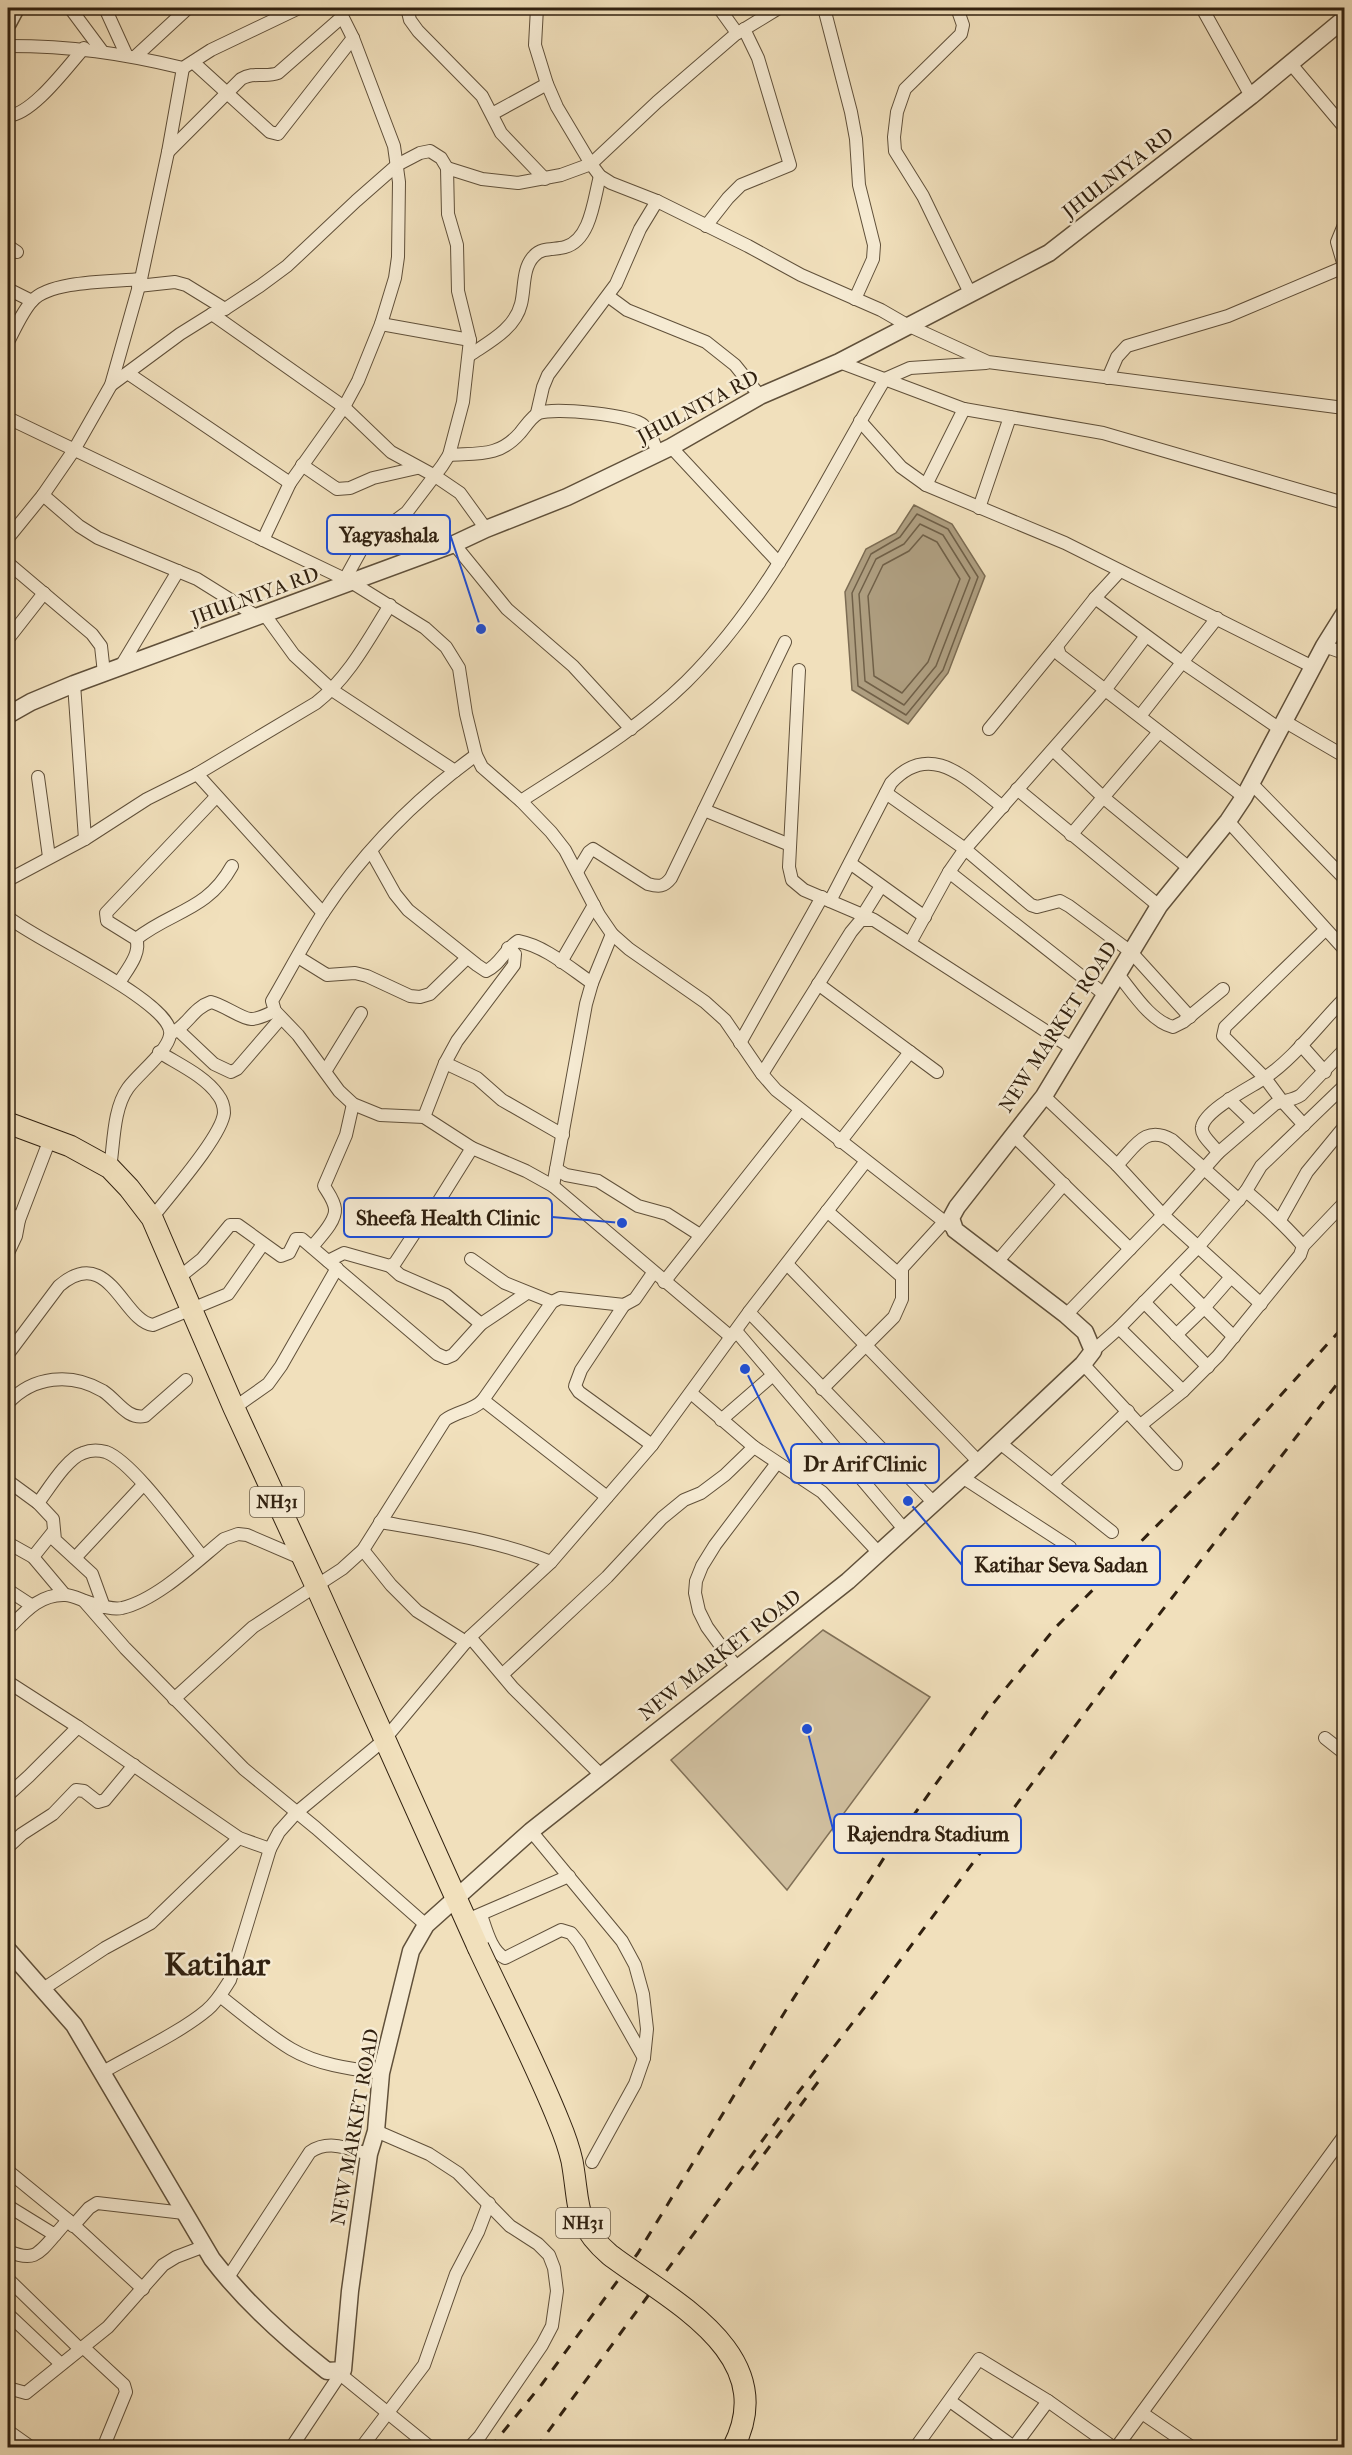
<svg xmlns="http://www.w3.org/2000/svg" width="1352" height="2455" font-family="'IM FELL French Canon',serif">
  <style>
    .green { fill: #d0bf9f; stroke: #807057; stroke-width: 1.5 }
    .water { fill: #af9f81; stroke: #7c6c53; stroke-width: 1.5 }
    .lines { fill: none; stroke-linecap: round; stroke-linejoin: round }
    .shore { stroke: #706048; stroke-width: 1.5 }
    .minor-casing { stroke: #60503a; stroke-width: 14 }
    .tertiary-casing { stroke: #60503a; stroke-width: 19 }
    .trunk-casing { stroke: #30200f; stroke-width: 23 }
    .minor { stroke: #f6ebd3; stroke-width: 12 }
    .tertiary { stroke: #f6ebd3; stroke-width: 16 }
    .trunk { stroke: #f1e0bc; stroke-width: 21 }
    .rail { stroke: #30200f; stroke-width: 3; stroke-dasharray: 10 10; stroke-linecap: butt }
    .trunk-bridge-casing { stroke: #30200f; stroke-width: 23; stroke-linecap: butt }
    .trunk-bridge { stroke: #f1e0bc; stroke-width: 21 }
    .labels { text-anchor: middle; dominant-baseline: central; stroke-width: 5; stroke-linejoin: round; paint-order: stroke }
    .shield { fill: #f6ebd3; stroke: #6b5d4a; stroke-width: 1.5 }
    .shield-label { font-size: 18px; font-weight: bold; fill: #30200f }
    .street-label { font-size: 20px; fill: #30200f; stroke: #f6ebd3 }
    .town-label { font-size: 32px; font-weight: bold; fill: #30200f; stroke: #f6ebd3 }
    .leader { fill: none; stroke: #1d4ed8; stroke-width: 2 }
    .callout-dot { fill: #1d4ed8; stroke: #f6ebd3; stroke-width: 2 }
    .callout { fill: #f6ebd3; stroke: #1d4ed8; stroke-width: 2 }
    .callout-label { font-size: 21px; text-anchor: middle; font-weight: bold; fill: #30200f }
  </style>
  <rect width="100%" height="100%" fill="#f1e0bc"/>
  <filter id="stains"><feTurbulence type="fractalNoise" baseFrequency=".00333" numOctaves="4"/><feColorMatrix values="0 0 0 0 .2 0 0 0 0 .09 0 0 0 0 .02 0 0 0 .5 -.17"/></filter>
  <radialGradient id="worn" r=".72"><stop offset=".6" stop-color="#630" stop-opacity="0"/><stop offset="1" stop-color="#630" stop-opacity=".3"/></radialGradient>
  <path class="green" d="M823 1630 930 1697 787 1890 671 1760Z"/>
  <path class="water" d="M914 505 952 524 985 576 948 673 908 724 852 690 845 592 866 549 896 533Z"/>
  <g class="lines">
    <g class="shore">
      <path d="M917 514 948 529 978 577 943 670 906 715 858 686 852 593 871 554 900 537Z"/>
      <path d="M920 524 943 535 970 578 936 666 904 705 865 681 859 594 876 559 904 544Z"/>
      <path d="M923 535 937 542 960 579 928 662 902 693 874 676 868 596 883 565 909 551Z"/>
    </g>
    <defs>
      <g id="minor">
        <path d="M70 8 102 51"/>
        <path d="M105 8 126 54"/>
        <path d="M407 8 410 20 418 31 482 96 501 133 545 179"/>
        <path d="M537 8 535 45 547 84 557 107 591 164 600 176 611 183 657 201 748 246 801 275 881 310 907 325 988 362 1344 408"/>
        <path d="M824 8 851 112 856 139 859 185 874 245 873 259 855 299"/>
        <path d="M957 8 963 25 961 34 905 89 897 112 894 137 895 151 923 196 970 293"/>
        <path d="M1202 8 1251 96"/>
        <path d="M738 33 779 8"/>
        <path d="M8 46C71 46 121 53 183 68L211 50 299 8"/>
        <path d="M136 56 188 8"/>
        <path d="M193 62 270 132 278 134 353 38"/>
        <path d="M1291 64 1344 127"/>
        <path d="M492 114 547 84"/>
        <path d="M8 116C33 114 67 67 84 48"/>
        <path d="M168 152 241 79C254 71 265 78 278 73L342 17"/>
        <path d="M447 168 482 179 518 183 561 175 591 164 657 102 737 33 719 8"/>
        <path d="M1344 225 1337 242 1344 266"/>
        <path d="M706 226 728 198 741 185 790 165 758 58 744 29"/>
        <path d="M8 246 17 252"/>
        <path d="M138 286 175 282 186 285 225 309"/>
        <path d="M8 289 32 301"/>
        <path d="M608 296 627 310 706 342 735 365 760 396"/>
        <path d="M212 314 344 407 391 452 435 476 460 493 486 529"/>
        <path d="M381 324 470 340"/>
        <path d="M8 342C15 329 22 312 32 301 51 280 113 282 141 279"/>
        <path d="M470 355C489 342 515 329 521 304 525 289 522 268 534 256 542 247 555 250 565 247 591 240 594 198 600 176"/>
        <path d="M839 362 964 409 1103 433 1344 503"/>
        <path d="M129 374 290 483"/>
        <path d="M1108 378 1117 357 1127 346 1228 316 1344 267"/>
        <path d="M111 385 180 334 212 314 225 309 260 286 287 266 356 201 397 165 420 153 430 151 441 158 447 168 448 214 457 245 458 291 470 340 463 402 449 455 442 466 407 512 371 539 361 550 345 579"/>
        <path d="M537 413 543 387 548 375 616 284 640 229 657 201"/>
        <path d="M8 418 351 582 425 628 446 647 459 668 466 714 476 755 482 767 521 801 551 832 565 850 599 915 612 934 629 949 705 1002 725 1020 762 1074 776 1090 955 1230"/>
        <path d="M860 421 901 467 926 485 1065 543 1313 667"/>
        <path d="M671 447 779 563"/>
        <path d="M449 455C479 453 499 457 520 433 525 427 532 416 539 413 554 407 632 415 643 425 651 432 654 444 658 453"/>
        <path d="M302 465 337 489 350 488 373 478 417 468"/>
        <path d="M926 485 964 409"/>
        <path d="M43 495 79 526 98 538 197 579 258 617"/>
        <path d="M979 508 1010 417"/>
        <path d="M8 538 43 495 74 450 111 385 141 279 168 152 183 68"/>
        <path d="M263 540 290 483 344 407 358 381 381 324 395 278 398 257 399 182 394 146 353 38 338 8"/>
        <path d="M454 544 507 609 573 666 631 729"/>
        <path d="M8 563 92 634 101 646 104 673"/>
        <path d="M1120 571 1095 598 1057 646 1060 655 1244 797"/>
        <path d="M1095 598 1182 662 1280 729"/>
        <path d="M265 615 294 655 332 690 455 771"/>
        <path d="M8 639 44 593"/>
        <path d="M1324 646 1344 653"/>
        <path d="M121 666 178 571"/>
        <path d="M799 670 789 867 792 880 804 890 872 919"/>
        <path d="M74 684 85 839"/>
        <path d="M1140 716 1217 618"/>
        <path d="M1284 721 1344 756"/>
        <path d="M989 729 1057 646"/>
        <path d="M1053 750 1104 798 1189 868"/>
        <path d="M476 755C417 798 363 852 323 913 305 941 289 972 272 1001L275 1011 298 1035 339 1091 353 1104 380 1115 424 1117 472 1148 526 1171 553 1186 731 1337"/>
        <path d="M197 774 323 913"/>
        <path d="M38 777 49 857"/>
        <path d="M1252 784 1344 878"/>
        <path d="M1017 789 1159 906"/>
        <path d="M886 793 965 849 1031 905 1037 907 1060 901 1069 906 1131 952 1190 1017"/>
        <path d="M521 801C578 764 637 730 686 682 773 596 823 482 885 379L910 368 986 363"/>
        <path d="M704 810 790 845"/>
        <path d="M1228 821 1344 949"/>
        <path d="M1071 835 1159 732"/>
        <path d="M371 851 395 894 408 910 477 965 486 971C500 965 505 949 518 941 545 946 570 968 592 983"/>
        <path d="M850 863 925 917"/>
        <path d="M577 872 589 852 593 849 648 884C659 887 664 887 671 878L785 642"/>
        <path d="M949 872 1104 994"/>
        <path d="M8 880 85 839 147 799 197 774 316 703C349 677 368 640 390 605"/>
        <path d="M830 901 891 783C931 739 967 780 1003 807"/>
        <path d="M863 915 881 886"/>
        <path d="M8 917C33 939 176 1003 170 1035 168 1051 138 1074 128 1088 113 1109 114 1143 110 1168"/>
        <path d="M136 939C173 910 207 911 232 866"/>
        <path d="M910 943 949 872 965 849 1105 690 1146 636"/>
        <path d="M298 957 327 975 355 973 367 976 410 996 420 997 430 994 467 958"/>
        <path d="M561 962 594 905"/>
        <path d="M1117 973C1132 991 1150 1021 1173 1027L1183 1022 1223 989"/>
        <path d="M119 983C126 971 142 953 136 939L107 921 106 913 216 797"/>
        <path d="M818 984 937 1072"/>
        <path d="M178 1030 214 1064 231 1072 237 1069 281 1018"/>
        <path d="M172 1033C187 1026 193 1008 211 1002 224 1005 242 1019 251 1019 259 1019 268 1014 275 1011"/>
        <path d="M740 1043 822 897"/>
        <path d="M1301 1045 1325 1072"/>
        <path d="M445 1063 477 1078 502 1100 563 1135"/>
        <path d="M326 1070 361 1013"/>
        <path d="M762 1074 851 932 861 920H874L1072 1048"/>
        <path d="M1044 1096 1117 1165 1163 1215 1261 1304"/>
        <path d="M1229 1099 1253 1122"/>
        <path d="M424 1117 445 1063 457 1041 514 965 515 954 508 948"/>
        <path d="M1304 1125 1282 1101 1265 1078 1223 1036 1225 1027 1325 930"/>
        <path d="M1013 1135 1130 1249"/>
        <path d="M840 1142 910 1052"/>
        <path d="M1218 1153 1275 1104C1284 1100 1292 1101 1301 1095L1344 1050"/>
        <path d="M1117 1165C1135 1147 1145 1124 1172 1140L1239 1200"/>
        <path d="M556 1169 566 1175 598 1181 638 1206 667 1214 700 1235"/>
        <path d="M553 1186 586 1004 592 983 612 934"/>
        <path d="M827 1211 901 1276"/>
        <path d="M8 1212 19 1220"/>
        <path d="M152 1218C168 1197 222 1136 224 1113 224 1106 222 1100 218 1095 205 1076 178 1064 159 1052"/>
        <path d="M1280 1220 1307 1172 1344 1127"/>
        <path d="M1303 1246 1344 1203"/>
        <path d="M312 1247C319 1238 336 1222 335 1209 334 1200 328 1193 324 1186L346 1135 353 1104"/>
        <path d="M8 1253 16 1236 19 1220 50 1139"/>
        <path d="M471 1259 505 1283 552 1302"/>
        <path d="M328 1261 344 1253 390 1266 395 1263 414 1234 427 1220 472 1148"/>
        <path d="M997 1262 1064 1184"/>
        <path d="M787 1264 979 1462"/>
        <path d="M390 1266 400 1275 446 1295 481 1324"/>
        <path d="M1171 1275 1234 1337"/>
        <path d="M177 1279 202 1259 230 1225H238L281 1256 289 1253 296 1239H302L437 1354 446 1358 453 1355 481 1324 527 1293"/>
        <path d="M664 1282 800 1110"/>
        <path d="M1144 1302 1208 1367"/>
        <path d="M624 1305 581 1370 575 1386 579 1392 652 1445"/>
        <path d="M749 1312 933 1502"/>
        <path d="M1066 1315 1163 1215 1218 1153C1214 1145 1200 1136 1202 1127 1205 1110 1249 1088 1263 1079 1293 1060 1319 1024 1344 999"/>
        <path d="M1119 1328 1183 1391"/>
        <path d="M736 1331 904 1529"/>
        <path d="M1176 1335 1204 1308 1231 1277"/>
        <path d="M1093 1351 1119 1328 1198 1247 1246 1191 1261 1166 1344 1086"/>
        <path d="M8 1354 59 1286C109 1243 123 1322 153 1325L228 1294 263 1244"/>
        <path d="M1083 1364 1176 1464"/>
        <path d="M822 1389 894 1317 902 1299V1268L944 1222"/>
        <path d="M691 1393 754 1447 822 1492 879 1553"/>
        <path d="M483 1400 607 1497"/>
        <path d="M8 1403C33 1376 71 1372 103 1391 117 1400 127 1420 145 1416L186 1380"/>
        <path d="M234 1408 268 1384 281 1366 337 1268"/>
        <path d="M721 1420 773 1375"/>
        <path d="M1142 1424 1183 1391 1218 1356 1300 1255 1303 1246C1286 1226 1267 1209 1246 1191"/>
        <path d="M1000 1443 1112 1532"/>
        <path d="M962 1477 1070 1547"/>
        <path d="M8 1481 38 1503 53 1519 55 1540 92 1574 104 1607"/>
        <path d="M1052 1484 1128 1411"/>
        <path d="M38 1503C48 1490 67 1458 83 1453 90 1450 99 1450 106 1452 133 1462 182 1532 202 1556"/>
        <path d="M380 1522C439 1532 496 1540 551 1562"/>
        <path d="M8 1543 33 1557 65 1595"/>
        <path d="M363 1550 391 1585 417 1611 466 1642"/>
        <path d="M33 1557 53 1532"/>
        <path d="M75 1558 143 1485"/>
        <path d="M8 1590 31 1605"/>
        <path d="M84 1601 125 1648 244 1769 316 1828 426 1925"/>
        <path d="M8 1629C24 1613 39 1594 65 1595 73 1595 83 1601 91 1603 101 1606 112 1610 122 1608 157 1600 197 1561 224 1539L238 1534 247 1535 303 1559"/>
        <path d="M470 1637 513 1688 601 1775"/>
        <path d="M737 1668 707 1627 699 1611 695 1593 696 1581 702 1566 715 1545 777 1463"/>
        <path d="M503 1674 607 1577 662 1518 684 1500 701 1493 725 1475 754 1447"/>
        <path d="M8 1682 78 1727 239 1838 270 1849"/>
        <path d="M174 1699 253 1627 342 1569 363 1550 445 1420C457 1411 473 1411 483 1400L552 1302 560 1298 624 1305 635 1299 653 1273"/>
        <path d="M1325 1738 1344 1753"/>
        <path d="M8 1795 29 1776 78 1727"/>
        <path d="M531 1831 622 1941 635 1965 643 1994 647 2029 644 2058 635 2084 592 2162"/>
        <path d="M8 1847 22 1834 53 1814 76 1790 84 1791 98 1802 105 1800 134 1765"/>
        <path d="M481 1915C486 1929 491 1951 505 1958L561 1930 571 1933 579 1943 644 2058"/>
        <path d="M474 1917 569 1876"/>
        <path d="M43 1989 105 1948 151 1923 239 1838"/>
        <path d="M220 1996C243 2014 266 2034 291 2049 318 2065 351 2069 381 2073"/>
        <path d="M103 2072C134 2054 181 2032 207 2010 217 2002 223 1991 230 1980L270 1849 279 1832 296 1813 384 1740 470 1637 551 1562 652 1445 749 1312 866 1161"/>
        <path d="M376 2131 429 2154 458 2173 510 2226 538 2244 549 2255 554 2268 557 2291 552 2326 542 2345 480 2436 469 2448"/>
        <path d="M8 2171 68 2220 143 2289"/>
        <path d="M8 2206 55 2235 68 2220"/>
        <path d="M73 2226 89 2208 97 2203 184 2213"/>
        <path d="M8 2251C33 2262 38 2255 55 2235"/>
        <path d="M8 2279 80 2349"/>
        <path d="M227 2279 310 2152C329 2139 349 2149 369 2154"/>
        <path d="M8 2314 61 2364"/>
        <path d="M83 2347 124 2385 126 2392 103 2448"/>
        <path d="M340 2374 431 2448"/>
        <path d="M8 2388 26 2393 108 2327 163 2265 176 2257 205 2246"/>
        <path d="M950 2401 1014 2447"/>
        <path d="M1142 2413 1193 2448"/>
        <path d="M8 2431 32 2448"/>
        <path d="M291 2448 343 2370"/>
        <path d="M361 2448 424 2365 456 2274 478 2232 489 2203"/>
        <path d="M915 2448 979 2359 1048 2401 1114 2448"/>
        <path d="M1013 2448 1048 2401"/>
        <path d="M1116 2448 1344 2136"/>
      </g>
      <g id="tertiary">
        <path d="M8 23 16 8"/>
        <path d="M8 715 31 702 74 684 454 544 486 529 567 497 671 447 760 396 839 362 1049 253 1251 96 1344 19"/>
        <path d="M8 1950 74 2025 212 2259C244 2301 285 2338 327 2371L343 2370 350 2291 369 2154 376 2131 381 2073 411 1951 426 1925 531 1831 848 1581 979 1462 1083 1364 1093 1351 1085 1332 1066 1315 955 1230 951 1218 957 1207 1044 1096 1159 906 1228 821 1244 797 1324 646 1344 614"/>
      </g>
      <path id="trunk" d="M8 1123 70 1146 110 1168 129 1188 152 1218 234 1408 316 1586 478 1947"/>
    </defs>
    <use href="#minor" class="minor-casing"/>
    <use href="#tertiary" class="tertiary-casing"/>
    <use href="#trunk" class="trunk-casing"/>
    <use href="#minor" class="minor"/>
    <use href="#tertiary" class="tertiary"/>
    <use href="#trunk" class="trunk"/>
    <g class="rail">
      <path d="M752 2170 824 2074"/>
      <path d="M490 2448 542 2384 638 2253 786 2010 891 1847 992 1705 1056 1627 1216 1466 1344 1326"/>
      <path d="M536 2448 790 2103 872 1998 1134 1647 1344 1375"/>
    </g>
    <defs>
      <path id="trunk-bridge" d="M478 1947C505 2005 535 2062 559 2122 564 2134 569 2148 572 2161 580 2205 573 2223 610 2255 671 2301 782 2354 733 2448"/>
    </defs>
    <use href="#trunk-bridge" class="trunk-bridge-casing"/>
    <use href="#trunk-bridge" class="trunk-bridge"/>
  </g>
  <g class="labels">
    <g class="shield">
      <rect x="250" y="1487" width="54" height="30" rx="4.5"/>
      <rect x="556" y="2208" width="54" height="30" rx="4.5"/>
    </g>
    <g class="shield-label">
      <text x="277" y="1502">NH31</text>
      <text x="583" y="2223">NH31</text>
    </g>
    <g class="street-label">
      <text transform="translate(1118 173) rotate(-38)">JHULNIYA RD</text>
      <text transform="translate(698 407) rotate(-28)">JHULNIYA RD</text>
      <text transform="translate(255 596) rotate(-20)">JHULNIYA RD</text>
      <text transform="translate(1058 1027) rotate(-57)">NEW MARKET ROAD</text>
      <text transform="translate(720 1655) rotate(-38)">NEW MARKET ROAD</text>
      <text transform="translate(355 2127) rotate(-80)">NEW MARKET ROAD</text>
    </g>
    <g class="town-label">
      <text x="217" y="1964">Katihar</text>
    </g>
  </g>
  <path class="leader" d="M481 629L450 534M622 1223L552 1217M745 1369L791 1464M908 1501L962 1565M807 1729L834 1833"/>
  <g class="callout-dot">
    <circle cx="481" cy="629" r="6"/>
    <circle cx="622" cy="1223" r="6"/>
    <circle cx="745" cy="1369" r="6"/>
    <circle cx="908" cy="1501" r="6"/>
    <circle cx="807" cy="1729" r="6"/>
  </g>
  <g class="callout">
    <rect x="327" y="515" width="123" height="39" rx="6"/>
    <rect x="344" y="1198" width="208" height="39" rx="6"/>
    <rect x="791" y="1444" width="148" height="39" rx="6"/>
    <rect x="962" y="1546" width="198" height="39" rx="6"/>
    <rect x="834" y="1814" width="187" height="39" rx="6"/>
  </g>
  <g class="callout-label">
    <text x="389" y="542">Yagyashala</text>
    <text x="448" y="1225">Sheefa Health Clinic</text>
    <text x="865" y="1471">Dr Arif Clinic</text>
    <text x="1061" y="1572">Katihar Seva Sadan</text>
    <text x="928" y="1841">Rajendra Stadium</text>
  </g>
  <rect width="1352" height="2455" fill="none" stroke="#f1e0bc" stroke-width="30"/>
  <rect x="9" y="9" width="1334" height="2437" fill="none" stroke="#30200f" stroke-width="3"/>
  <rect x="15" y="15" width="1322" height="2425" fill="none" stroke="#30200f" stroke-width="1.5"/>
  <rect width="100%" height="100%" filter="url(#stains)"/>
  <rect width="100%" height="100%" fill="url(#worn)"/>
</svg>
